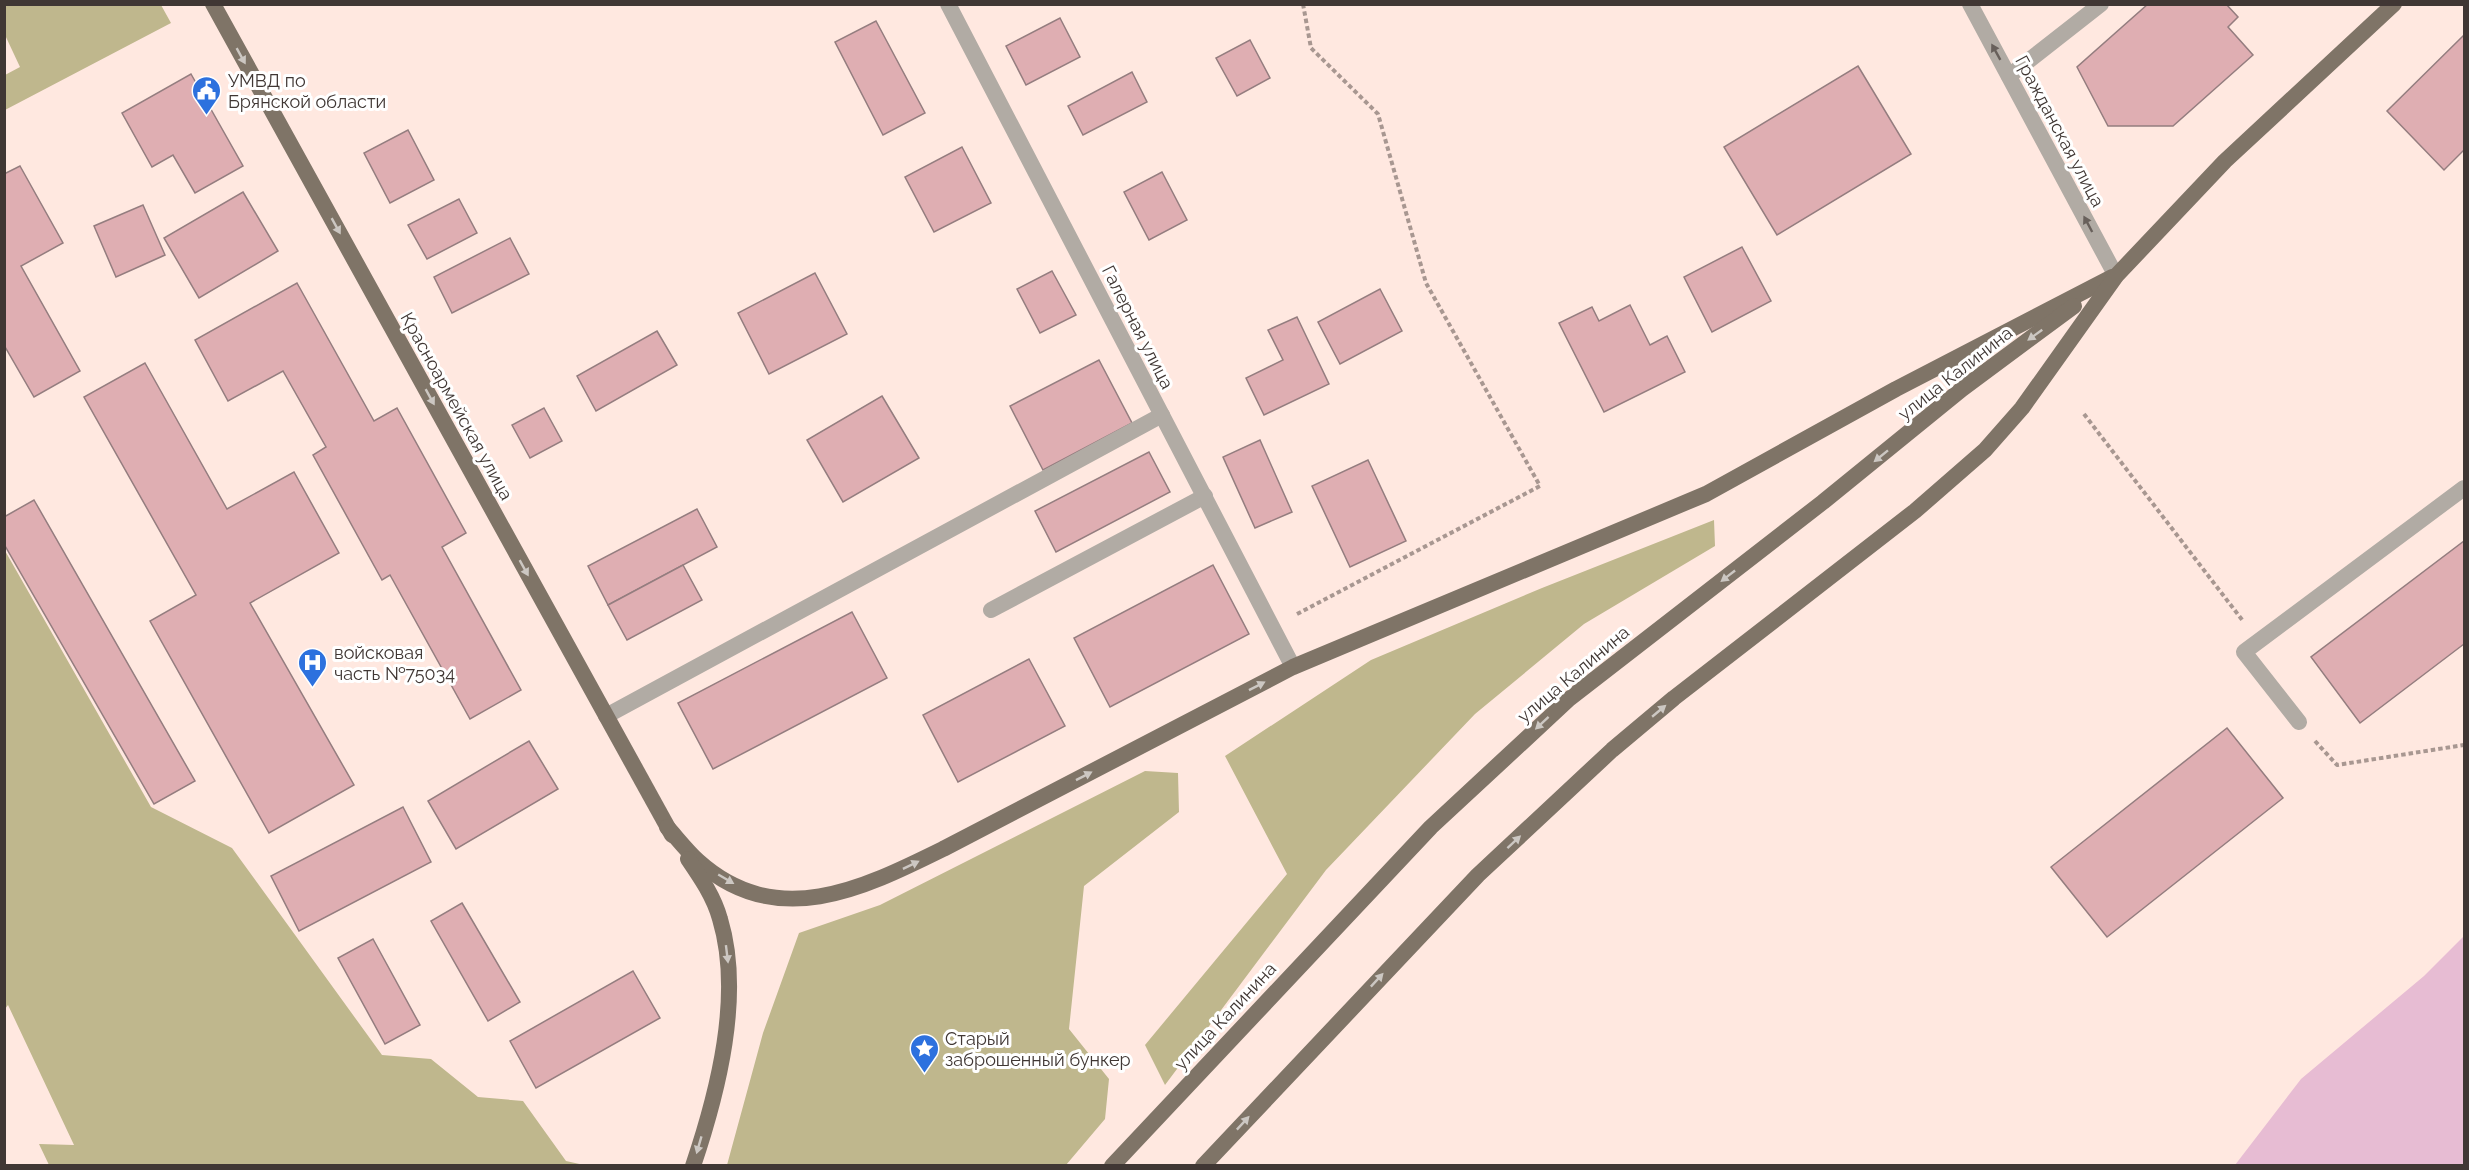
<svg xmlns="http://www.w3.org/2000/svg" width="2469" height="1170" font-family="Raleway,sans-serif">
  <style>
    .forest { fill: #bfb78d }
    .water { fill: #e7bcd3 }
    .building { fill: #dfaeb2; stroke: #947d7f; stroke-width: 1.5 }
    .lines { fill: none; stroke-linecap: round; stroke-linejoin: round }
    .path { stroke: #a89791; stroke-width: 4; stroke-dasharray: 4.5 3; stroke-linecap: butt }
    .service { stroke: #b1aba4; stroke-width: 16 }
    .minor { stroke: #b1aba4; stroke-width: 16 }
    .tertiary { stroke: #b1aba4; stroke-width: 16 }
    .primary { stroke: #7f7467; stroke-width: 16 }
    .oneway { fill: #68605b }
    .oneway2 { fill: #ccc7c2 }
    .labels { text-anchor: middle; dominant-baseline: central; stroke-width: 6; stroke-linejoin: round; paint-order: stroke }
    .poi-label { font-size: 18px; fill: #403734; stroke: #fff; text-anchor: start }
    .street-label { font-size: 18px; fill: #403734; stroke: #fff }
  </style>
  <rect width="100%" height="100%" fill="#ffe8e0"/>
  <g class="forest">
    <path d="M5 4 161 5 171 23 5 110V75L20 67 5 35Z"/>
    <path d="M1714 520 1715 546 1584 624 1475 714 1326 870 1165 1085 1145 1045 1287 874 1225 756 1371 660 1542 588Z"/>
    <path d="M4 549 151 807 232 848 382 1055 431 1059 478 1097 523 1101 566 1161 584 1165H49L39 1144 74 1145 8 1005 5 1009Z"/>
    <path d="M1145 771 1178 773 1179 812 1084 886 1069 1029 1109 1079 1105 1119 1066 1165H727L763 1033 799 933 880 905Z"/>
  </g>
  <path class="water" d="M2464 936V1165H2235L2301 1079 2424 976Z"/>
  <g class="building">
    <path d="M2148 4H2226L2238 17 2228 27 2253 55 2173 126H2108L2077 67Z"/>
    <path d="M1060 18 1080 57 1026 85 1006 46Z"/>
    <path d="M876 21 925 113 883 135 835 42Z"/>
    <path d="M2464 35V150L2444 170 2387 111Z"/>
    <path d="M1250 40 1270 78 1237 96 1216 58Z"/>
    <path d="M1858 66 1911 154 1777 235 1724 147Z"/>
    <path d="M1132 72 1147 102 1083 135 1068 106Z"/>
    <path d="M191 74 243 166 195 193 173 155 152 167 122 113Z"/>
    <path d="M408 130 434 180 390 203 364 153Z"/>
    <path d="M962 147 991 203 934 232 905 177Z"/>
    <path d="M20 166 63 243 21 266 80 371 34 397 4 345V174Z"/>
    <path d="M1162 172 1187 220 1149 240 1124 192Z"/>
    <path d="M243 192 278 251 199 298 164 238Z"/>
    <path d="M459 199 477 233 427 259 408 225Z"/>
    <path d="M143 205 165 255 116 277 94 226Z"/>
    <path d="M510 238 529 274 452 313 434 277Z"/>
    <path d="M1742 247 1771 301 1712 332 1684 277Z"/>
    <path d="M1052 271 1076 315 1040 333 1017 289Z"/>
    <path d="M815 273 847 334 769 374 738 313Z"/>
    <path d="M297 283 374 421 397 408 466 533 442 547 521 690 470 719 390 575 382 580 313 455 326 447 283 371 228 401 195 340Z"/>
    <path d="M1380 289 1402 331 1340 364 1318 322Z"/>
    <path d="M1630 305 1650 345 1667 336 1685 372 1604 412 1559 323 1592 307 1599 321Z"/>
    <path d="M1297 317 1329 384 1264 415 1246 378 1283 360 1268 330Z"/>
    <path d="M657 331 677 365 596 411 577 376Z"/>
    <path d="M1099 360 1132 423 1043 470 1010 406Z"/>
    <path d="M145 363 227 509 294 472 339 553 250 603 354 785 269 833 150 621 196 595 84 397Z"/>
    <path d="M882 396 919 458 843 502 807 440Z"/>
    <path d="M544 408 562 441 530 458 512 425Z"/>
    <path d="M1260 440 1292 512 1255 528 1223 457Z"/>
    <path d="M1149 452 1170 492 1056 552 1035 511Z"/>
    <path d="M1368 460 1406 541 1350 567 1312 486Z"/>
    <path d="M34 500 195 781 154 804 4 544V517Z"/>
    <path d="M697 509 717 547 608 605 588 566Z"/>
    <path d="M2464 541V644L2360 723 2311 657Z"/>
    <path d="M683 565 702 600 627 640 608 605Z"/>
    <path d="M1213 565 1249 634 1110 707 1074 638Z"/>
    <path d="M852 612 887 678 713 769 678 703Z"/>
    <path d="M1029 659 1065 726 958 782 923 715Z"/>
    <path d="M2227 728 2283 798 2107 937 2051 867Z"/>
    <path d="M529 741 558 789 456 849 428 801Z"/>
    <path d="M403 807 431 862 299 931 271 876Z"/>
    <path d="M462 903 520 1002 488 1021 431 921Z"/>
    <path d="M373 939 420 1025 385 1044 338 958Z"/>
    <path d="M633 971 660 1018 536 1088 510 1041Z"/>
  </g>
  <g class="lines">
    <g class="path">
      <path d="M2084 414 2243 621"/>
      <path d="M1297 614 1540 486 1426 283 1378 114 1311 48 1303 4"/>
      <path d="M2315 741 2337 765 2464 745"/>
    </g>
    <g class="service">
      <path d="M2009 76 2101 4"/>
      <path d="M991 610 1205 496"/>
      <path d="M606 716 1162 415"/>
      <path d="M2299 722 2244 652 2464 488"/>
    </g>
    <path class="minor" d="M948 4 1293 667"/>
    <path class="tertiary" d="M1970 4 2116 276"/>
    <g class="primary">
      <path d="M213 4 672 835"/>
      <path d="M667 827C677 838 687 851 698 861 777 932 864 888 945 848L1293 667 1706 494 1896 389 2112 277"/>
      <path d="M688 859C701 878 714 897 720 919 743 995 718 1092 693 1166"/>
      <path d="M1112 1166 1431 827 1569 699 1823 502 1962 389 2074 306"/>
      <path d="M1203 1166 1478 875 1612 750 1674 698 1915 511 1985 450 2022 408 2116 276 2225 161 2394 4"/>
    </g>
  </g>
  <defs><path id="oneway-solid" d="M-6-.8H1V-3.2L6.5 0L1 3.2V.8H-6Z" transform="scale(1.5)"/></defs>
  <g class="oneway">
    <use href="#oneway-solid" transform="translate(1996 52) rotate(-119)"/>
    <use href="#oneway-solid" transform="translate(2088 224) rotate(-118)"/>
  </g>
  <g class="oneway2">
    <use href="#oneway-solid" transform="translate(241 56) rotate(61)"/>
    <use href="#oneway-solid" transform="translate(336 226) rotate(61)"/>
    <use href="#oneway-solid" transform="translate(2035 335) rotate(144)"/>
    <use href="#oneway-solid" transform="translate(430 397) rotate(61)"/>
    <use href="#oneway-solid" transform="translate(1881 456) rotate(141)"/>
    <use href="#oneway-solid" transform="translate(524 568) rotate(61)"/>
    <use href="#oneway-solid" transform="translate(1728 576) rotate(142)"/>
    <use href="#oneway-solid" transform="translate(1257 686) rotate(-27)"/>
    <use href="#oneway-solid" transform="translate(1659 711) rotate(-40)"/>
    <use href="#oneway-solid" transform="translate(1542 723) rotate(137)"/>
    <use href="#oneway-solid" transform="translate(1084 776) rotate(-27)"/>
    <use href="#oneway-solid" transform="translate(1514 842) rotate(-43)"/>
    <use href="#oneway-solid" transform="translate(911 865) rotate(-26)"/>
    <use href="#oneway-solid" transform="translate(726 879) rotate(30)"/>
    <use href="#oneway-solid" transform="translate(727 954) rotate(83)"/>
    <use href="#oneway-solid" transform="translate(1377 980) rotate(-47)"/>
    <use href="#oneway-solid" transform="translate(1243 1123) rotate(-47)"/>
    <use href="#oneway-solid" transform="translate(699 1145) rotate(106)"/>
  </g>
  <defs>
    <symbol id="civic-pin" viewBox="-11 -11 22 30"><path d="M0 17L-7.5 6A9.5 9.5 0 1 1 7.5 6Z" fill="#2d71de" stroke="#fff"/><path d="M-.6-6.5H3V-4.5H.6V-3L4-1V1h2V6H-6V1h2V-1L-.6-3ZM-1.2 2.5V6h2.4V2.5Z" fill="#fff"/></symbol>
    <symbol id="hospital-pin" viewBox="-11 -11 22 30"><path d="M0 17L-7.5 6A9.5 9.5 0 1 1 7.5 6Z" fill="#2d71de" stroke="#fff"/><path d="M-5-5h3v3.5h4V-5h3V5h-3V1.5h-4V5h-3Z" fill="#fff"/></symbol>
    <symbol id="sight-pin" viewBox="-11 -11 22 30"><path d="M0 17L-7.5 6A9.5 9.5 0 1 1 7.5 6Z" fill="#2d71de" stroke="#fff"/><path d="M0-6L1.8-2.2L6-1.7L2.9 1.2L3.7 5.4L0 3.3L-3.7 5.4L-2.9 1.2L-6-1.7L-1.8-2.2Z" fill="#fff"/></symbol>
  </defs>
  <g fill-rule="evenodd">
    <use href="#civic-pin" x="190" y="74" width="33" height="45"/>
    <use href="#hospital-pin" x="296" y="646" width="33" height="45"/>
    <use href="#sight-pin" x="908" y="1032" width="33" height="45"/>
  </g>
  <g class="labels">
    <g class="poi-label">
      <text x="228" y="80">УМВД по<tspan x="228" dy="21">Брянской области</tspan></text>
      <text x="334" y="652">войсковая<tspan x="334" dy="21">часть №75034</tspan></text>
      <text x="945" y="1038">Старый<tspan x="945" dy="21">заброшенный бункер</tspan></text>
    </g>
    <g class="street-label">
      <text transform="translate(2060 131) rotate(62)">Гражданская улица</text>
      <text transform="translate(1138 327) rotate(63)">Галерная улица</text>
      <text transform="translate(1955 373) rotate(-38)">улица Калинина</text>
      <text transform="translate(457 406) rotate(61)">Красноармейская улица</text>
      <text transform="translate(1573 674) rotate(-40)">улица Калинина</text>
      <text transform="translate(1225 1016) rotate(-47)">улица Калинина</text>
    </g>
  </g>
  <rect width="2469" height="1170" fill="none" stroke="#403734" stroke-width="12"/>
</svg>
